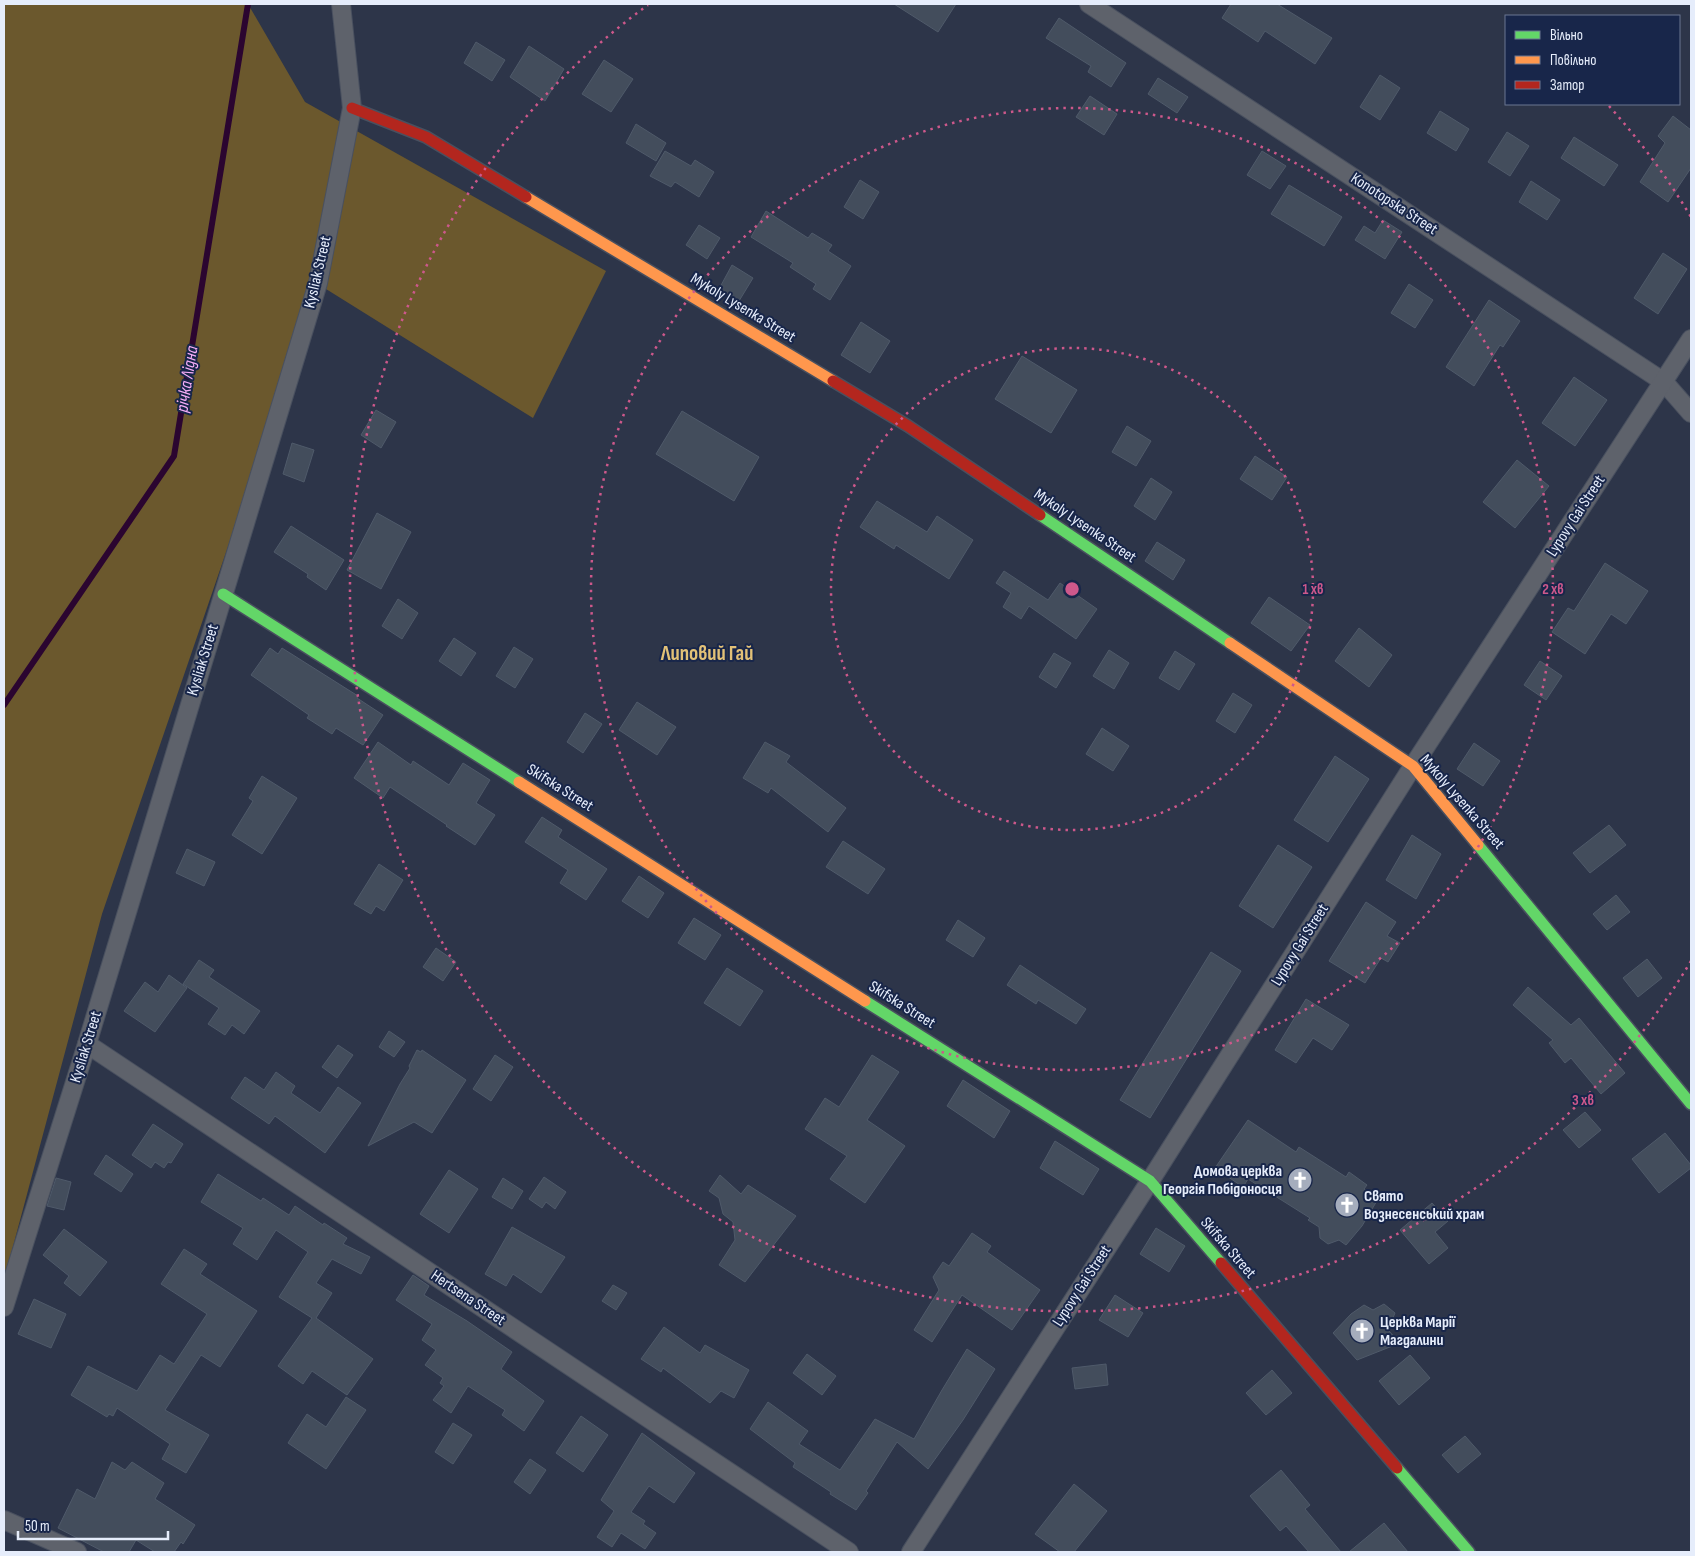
<svg xmlns="http://www.w3.org/2000/svg" width="1695" height="1556" font-family="'Sofia Sans Condensed',sans-serif">
  <style>
    .forest { fill: #6b582d }
    .lines { fill: none; stroke-linecap: round; stroke-linejoin: round }
    .stream { stroke: #2b0530; stroke-width: 6 }
    .building { fill: #434d5c; stroke: #4f5a6a }
    .street-casing { stroke: #49505f; stroke-width: 20 }
    .fast-casing { stroke: #49505f; stroke-width: 14 }
    .slow-casing { stroke: #49505f; stroke-width: 14 }
    .jam-casing { stroke: #49505f; stroke-width: 14 }
    .street { stroke: #5e626b; stroke-width: 18 }
    .fast { stroke: #63d668; stroke-width: 11 }
    .slow { stroke: #ff974d; stroke-width: 11 }
    .jam { stroke: #b3261e; stroke-width: 11 }
    .ring { fill: none; stroke: #cd588b; stroke-width: 2.5; stroke-dasharray: 2.5 5 }
    .labels { text-anchor: middle; dominant-baseline: central; stroke-width: 4; stroke-linejoin: round; paint-order: stroke }
    .street-label { font-size: 16px; fill: #e6edfb; stroke: #18264a }
    .poi-label { font-size: 16px; font-weight: bold; fill: #e6edfb; stroke: #18264a; text-anchor: start }
    .water-label { font-size: 18px; font-style: italic; fill: #f6aef8; stroke: #18264a }
    .district-label { font-size: 21px; font-weight: bold; fill: #e2c177; stroke: #18264a }
    .centre { fill: #cd588b; stroke: #18264a; stroke-width: 2.5 }
    .ring-label { font-size: 15px; text-anchor: middle; font-weight: bold; fill: #cd588b; stroke: #18264a; stroke-width: 4; stroke-linejoin: round; paint-order: stroke }
  </style>
  <rect width="100%" height="100%" fill="#2d3549"/>
  <path class="forest" d="M4 4H248L305 102 606 271 533 418 318 284 102 914 4 1280Z"/>
  <g class="lines">
    <path class="stream" d="M4 705 174 456 248 4"/>
  </g>
  <g class="building">
    <path d="M894 4H956L938 32Z"/>
    <path d="M1231 4H1277L1332 38 1315 64 1265 31 1258 42 1222 18Z"/>
    <path d="M1059 18 1126 63 1111 87 1088 72 1091 66 1046 38Z"/>
    <path d="M476 42 505 60 492 81 464 63Z"/>
    <path d="M529 46 564 69 545 101 510 77Z"/>
    <path d="M604 60 633 79 611 112 582 94Z"/>
    <path d="M1380 75 1400 88 1380 120 1360 107Z"/>
    <path d="M1158 78 1188 97 1177 113 1148 94Z"/>
    <path d="M1090 96 1117 114 1104 135 1076 117Z"/>
    <path d="M1440 111 1469 129 1456 151 1427 133Z"/>
    <path d="M1673 116 1691 130V168L1668 202 1640 182 1665 143 1658 136Z"/>
    <path d="M636 124 666 143 656 161 626 143Z"/>
    <path d="M1507 132 1529 146 1510 176 1488 162Z"/>
    <path d="M1574 137 1618 165 1604 186 1561 158Z"/>
    <path d="M665 151 691 166 695 160 714 172 699 197 675 182 671 187 650 176Z"/>
    <path d="M1262 151 1286 166 1270 189 1247 175Z"/>
    <path d="M860 180 879 192 863 219 844 207Z"/>
    <path d="M1531 181 1560 200 1547 220 1519 202Z"/>
    <path d="M1289 185 1342 217 1324 246 1271 214Z"/>
    <path d="M766 211 808 238 812 233 832 245 828 251 851 266 830 300 813 289 816 284 790 267 793 263 751 237Z"/>
    <path d="M1383 220 1402 232 1385 259 1355 240 1364 226 1375 233Z"/>
    <path d="M699 225 720 238 707 259 686 245Z"/>
    <path d="M1663 253 1687 269 1658 314 1634 298Z"/>
    <path d="M732 265 753 278 739 301 719 289Z"/>
    <path d="M1409 284 1433 300 1415 328 1391 313Z"/>
    <path d="M1489 300 1520 321 1503 347 1500 345 1474 386 1446 367Z"/>
    <path d="M861 322 890 341 870 373 841 355Z"/>
    <path d="M1022 356 1077 390 1051 433 995 399Z"/>
    <path d="M1574 377 1607 400 1575 446 1542 423Z"/>
    <path d="M376 410 396 422 381 448 361 435Z"/>
    <path d="M682 411 759 457 734 501 656 454Z"/>
    <path d="M1127 426 1151 441 1136 466 1112 452Z"/>
    <path d="M292 443 314 450 304 482 283 474Z"/>
    <path d="M1255 456 1287 477 1272 500 1240 479Z"/>
    <path d="M1517 460 1549 486 1515 528 1483 502Z"/>
    <path d="M1151 478 1172 492 1155 520 1134 506Z"/>
    <path d="M877 501 927 532 937 516 973 540 949 579 896 545 894 549 860 527Z"/>
    <path d="M377 513 411 532 381 589 347 570Z"/>
    <path d="M291 526 344 560 326 590 307 577 308 574 274 552Z"/>
    <path d="M1157 542 1185 560 1173 580 1145 561Z"/>
    <path d="M1605 563 1648 591 1626 624 1611 614 1585 654 1552 632 1568 608 1574 611Z"/>
    <path d="M1004 571 1048 600 1060 583 1097 609 1076 639 1029 606 1021 619 1003 607 1011 593 996 583Z"/>
    <path d="M1269 597 1310 625 1291 651 1251 623Z"/>
    <path d="M398 599 418 613 402 639 382 626Z"/>
    <path d="M1359 628 1392 655 1369 687 1335 661Z"/>
    <path d="M454 638 476 653 461 676 439 661Z"/>
    <path d="M514 647 533 659 515 688 496 676Z"/>
    <path d="M270 648 278 654 282 648 358 696 357 698 383 715 363 745 336 728 332 734 307 718 309 715 251 675Z"/>
    <path d="M1109 650 1129 663 1114 689 1093 676Z"/>
    <path d="M1175 651 1195 664 1179 690 1159 678Z"/>
    <path d="M1054 653 1071 663 1056 688 1039 677Z"/>
    <path d="M1540 661 1562 676 1546 700 1524 685Z"/>
    <path d="M1233 693 1252 705 1235 733 1216 721Z"/>
    <path d="M637 702 676 727 657 755 619 730Z"/>
    <path d="M585 713 602 724 583 753 567 742Z"/>
    <path d="M1102 728 1129 746 1113 771 1086 754Z"/>
    <path d="M378 742 411 765 413 761 449 785 463 763 490 780 476 803 495 815 475 845 446 826 447 825 390 787 383 798 354 778Z"/>
    <path d="M765 742 790 756 786 762 846 808 828 832 771 788 768 793 743 778Z"/>
    <path d="M1474 743 1500 761 1483 786 1457 769Z"/>
    <path d="M1335 756 1369 779 1328 842 1294 820Z"/>
    <path d="M262 776 297 798 262 854 232 835 253 801 249 798Z"/>
    <path d="M542 817 562 830 558 837 607 869 586 900 560 883 568 870 525 842Z"/>
    <path d="M1609 825 1626 845 1590 873 1573 853Z"/>
    <path d="M1412 835 1441 854 1416 899 1386 880Z"/>
    <path d="M843 841 885 869 868 894 826 867Z"/>
    <path d="M1278 845 1312 867 1273 928 1239 906Z"/>
    <path d="M187 849 215 862 204 886 176 873Z"/>
    <path d="M379 864 403 880 384 911 376 906 371 914 354 904Z"/>
    <path d="M639 876 664 893 648 918 622 901Z"/>
    <path d="M1616 895 1630 912 1607 930 1593 914Z"/>
    <path d="M1366 902 1396 922 1387 936 1400 943 1388 962 1381 958 1365 983 1329 961Z"/>
    <path d="M694 918 721 935 705 960 678 943Z"/>
    <path d="M958 920 985 938 973 957 946 940Z"/>
    <path d="M436 948 456 962 443 981 423 967Z"/>
    <path d="M1211 952 1241 971 1150 1118 1120 1100Z"/>
    <path d="M1647 959 1662 978 1638 997 1623 978Z"/>
    <path d="M199 960 214 970 209 977 260 1011 244 1034 232 1025 225 1035 208 1024 219 1008 183 984Z"/>
    <path d="M1020 965 1086 1009 1076 1024 1038 1000 1036 1004 1007 985Z"/>
    <path d="M727 968 763 991 740 1026 704 1003Z"/>
    <path d="M169 975 187 988 155 1032 124 1011 145 982 158 992Z"/>
    <path d="M1528 987 1571 1025 1579 1018 1625 1073 1601 1094 1571 1058 1565 1063 1549 1043 1553 1040 1513 1005Z"/>
    <path d="M1306 999 1349 1025 1332 1050 1313 1038 1296 1063 1275 1050Z"/>
    <path d="M389 1031 405 1042 394 1057 379 1047Z"/>
    <path d="M338 1045 353 1055 337 1078 322 1067Z"/>
    <path d="M417 1050 421 1052 422 1050 466 1080 432 1133 414 1122 368 1146 400 1084 410 1068 409 1066Z"/>
    <path d="M495 1055 513 1067 491 1101 473 1089Z"/>
    <path d="M872 1055 899 1072 867 1120 905 1146 865 1203 830 1179 847 1156 805 1129 825 1098 839 1107Z"/>
    <path d="M276 1072 295 1086 291 1093 320 1113 338 1087 361 1103 325 1153 275 1116 269 1124 231 1098 245 1077 264 1090Z"/>
    <path d="M963 1080 1010 1111 994 1138 947 1106Z"/>
    <path d="M1585 1112 1601 1130 1579 1148 1563 1130Z"/>
    <path d="M1248 1120 1296 1152 1299 1147 1346 1177 1349 1172 1367 1185 1364 1189 1378 1199 1362 1226 1346 1245 1339 1240 1328 1244 1320 1238 1319 1227 1308 1220 1310 1218 1248 1179 1243 1187 1215 1168Z"/>
    <path d="M153 1124 183 1144 171 1163 168 1162 164 1168 155 1162 151 1168 132 1155Z"/>
    <path d="M1665 1133 1691 1165V1168L1659 1193 1632 1159Z"/>
    <path d="M1055 1141 1099 1169 1083 1195 1040 1168Z"/>
    <path d="M106 1155 133 1174 121 1192 94 1174Z"/>
    <path d="M449 1170 478 1189 449 1233 420 1214Z"/>
    <path d="M218 1174 261 1201 263 1198 289 1215 295 1206 323 1225 324 1223 347 1238 343 1244 370 1257 361 1274 332 1259 316 1283 332 1293 316 1318 373 1359 347 1395 312 1371 303 1384 278 1366 312 1318 279 1297 308 1252 276 1230 257 1260 233 1244 243 1228 201 1202Z"/>
    <path d="M720 1175 741 1194 748 1185 796 1216 745 1282 719 1265 735 1240 733 1222 723 1214 719 1198 709 1191Z"/>
    <path d="M544 1177 566 1192 555 1209 546 1202 542 1208 529 1199Z"/>
    <path d="M56 1178 71 1182 64 1210 47 1206Z"/>
    <path d="M503 1178 523 1191 512 1209 492 1197Z"/>
    <path d="M1432 1203 1448 1221 1435 1232 1448 1248 1429 1264 1400 1230Z"/>
    <path d="M512 1227 565 1257 541 1293 513 1274 506 1286 485 1274Z"/>
    <path d="M1156 1228 1185 1246 1169 1272 1140 1254Z"/>
    <path d="M64 1229 107 1262 80 1296 64 1283 69 1276 43 1255Z"/>
    <path d="M972 1233 991 1246 987 1252 1040 1290 1012 1330 962 1295 932 1342 914 1330 939 1290 933 1277 943 1262 949 1266Z"/>
    <path d="M184 1249 207 1264 200 1274 257 1311 220 1367 201 1355 165 1410 209 1435 186 1473 162 1459 170 1444 117 1408 113 1416 109 1414 107 1417 71 1395 88 1366 137 1391 160 1355 174 1364 207 1314 161 1284Z"/>
    <path d="M413 1275 429 1286 424 1295 467 1321 512 1352 501 1369 544 1401 524 1431 502 1415 505 1410 468 1386 451 1413 433 1400 444 1386 440 1383 443 1378 425 1365 436 1350 422 1340 432 1324 396 1300Z"/>
    <path d="M613 1285 627 1293 616 1310 602 1301Z"/>
    <path d="M1115 1295 1143 1313 1128 1337 1099 1320Z"/>
    <path d="M34 1299 66 1314 51 1348 18 1334Z"/>
    <path d="M1384 1304 1395 1313 1388 1330 1400 1343 1357 1360 1333 1333 1351 1314 1364 1305 1373 1310Z"/>
    <path d="M664 1327 700 1353 705 1345 749 1370 734 1398 721 1391 710 1403 663 1368 661 1372 641 1359Z"/>
    <path d="M967 1349 995 1369 963 1420 928 1469 897 1442 866 1491 868 1493 856 1510 830 1494 831 1492 793 1467 795 1463 750 1429 768 1402 808 1431 799 1444 840 1470 875 1419 914 1439 942 1390Z"/>
    <path d="M807 1354 836 1376 822 1395 793 1373Z"/>
    <path d="M1410 1355 1430 1378 1399 1405 1379 1381Z"/>
    <path d="M1106 1364 1108 1385 1075 1389 1072 1368Z"/>
    <path d="M1272 1370 1292 1393 1266 1415 1246 1393Z"/>
    <path d="M346 1397 366 1410 326 1469 288 1443 307 1414 326 1427Z"/>
    <path d="M581 1416 608 1435 583 1472 556 1453Z"/>
    <path d="M453 1423 472 1435 453 1464 435 1452Z"/>
    <path d="M642 1433 695 1473 674 1503 649 1486 631 1512 645 1521 643 1524 656 1533 645 1549 621 1533 612 1547 597 1537 614 1511 601 1500Z"/>
    <path d="M1465 1436 1481 1454 1458 1473 1442 1455Z"/>
    <path d="M530 1459 546 1470 530 1494 514 1482Z"/>
    <path d="M112 1462 125 1470 132 1462 164 1483 155 1499 195 1525 183 1544 181 1542 174 1552H155L136 1540 129 1552H104L58 1528 77 1489 95 1499Z"/>
    <path d="M1281 1470 1310 1505 1305 1509 1341 1552H1309L1286 1526 1280 1531 1250 1496Z"/>
    <path d="M1074 1484 1107 1511 1074 1552H1060L1035 1534Z"/>
    <path d="M1384 1523 1408 1552H1349Z"/>
  </g>
  <g class="lines">
    <defs>
      <g id="street">
        <path d="M1089 4 1664 382 1691 413"/>
        <path d="M87 1044 849 1552"/>
        <path d="M4 1307 87 1044 318 283 352 108 341 4"/>
        <path d="M4 1520 77 1552"/>
        <path d="M911 1552 1150 1181 1413 766 1691 339"/>
      </g>
      <g id="fast">
        <path d="M1040 515 1230 643"/>
        <path d="M223 594 519 782"/>
        <path d="M1478 845 1691 1104"/>
        <path d="M865 1001 1150 1181 1221 1263"/>
        <path d="M1397 1468 1469 1552"/>
      </g>
      <g id="slow">
        <path d="M526 197 833 381"/>
        <path d="M1230 643 1413 766 1478 845"/>
        <path d="M519 782 865 1001"/>
      </g>
      <g id="jam">
        <path d="M352 108 426 137 526 197"/>
        <path d="M833 381 908 426 1040 515"/>
        <path d="M1221 1263 1397 1468"/>
      </g>
    </defs>
    <use href="#street" class="street-casing"/>
    <use href="#fast" class="fast-casing"/>
    <use href="#slow" class="slow-casing"/>
    <use href="#jam" class="jam-casing"/>
    <use href="#street" class="street"/>
    <use href="#fast" class="fast"/>
    <use href="#slow" class="slow"/>
    <use href="#jam" class="jam"/>
  </g>
  <g class="ring">
    <circle cx="1072" cy="589" r="241"/>
    <circle cx="1072" cy="589" r="481"/>
    <path d="M1691 961A722 722 0 1 1 648 5M1609 106A722 722 0 0 1 1691 217"/>
  </g>
  <defs>
    <symbol id="church-disc" viewBox="-11 -11 22 22"><circle r="9.5" fill="#a5adbd" stroke="#18264a"/><path d="M-1.2-6h2.4v3.5h3.3v2.4h-3.3V6h-2.4V-.1h-3.3v-2.4h3.3Z" fill="#fff"/></symbol>
  </defs>
  <g fill-rule="evenodd">
    <use href="#church-disc" x="1286" y="1166" width="28" height="28"/>
    <use href="#church-disc" x="1333" y="1191" width="28" height="28"/>
    <use href="#church-disc" x="1348" y="1317" width="28" height="28"/>
  </g>
  <g class="labels">
    <g class="street-label">
      <text transform="translate(1394 204) rotate(33)">Konotopska Street</text>
      <text transform="translate(318 272) rotate(-77)">Kysliak Street</text>
      <text transform="translate(743 308) rotate(31)">Mykoly Lysenka Street</text>
      <text transform="translate(1576 516) rotate(-57)">Lypovy Gai Street</text>
      <text transform="translate(1085 526) rotate(34)">Mykoly Lysenka Street</text>
      <text transform="translate(203 660) rotate(-73)">Kysliak Street</text>
      <text transform="translate(560 788) rotate(32)">Skifska Street</text>
      <text transform="translate(1462 802) rotate(49)">Mykoly Lysenka Street</text>
      <text transform="translate(1300 945) rotate(-58)">Lypovy Gai Street</text>
      <text transform="translate(902 1005) rotate(32)">Skifska Street</text>
      <text transform="translate(86 1047) rotate(-73)">Kysliak Street</text>
      <text transform="translate(1228 1248) rotate(49)">Skifska Street</text>
      <text transform="translate(1082 1286) rotate(-57)">Lypovy Gai Street</text>
      <text transform="translate(468 1298) rotate(34)">Hertsena Street</text>
    </g>
    <g class="poi-label">
      <text x="1282" y="1171" text-anchor="end">Домова церква<tspan x="1282" dy="18">Георгія Побідоносця</tspan></text>
      <text x="1364" y="1196">Свято<tspan x="1364" dy="18">Вознесенський храм</tspan></text>
      <text x="1380" y="1322">Церква Марії<tspan x="1380" dy="18">Магдалини</tspan></text>
    </g>
    <g class="water-label">
      <text transform="translate(187 379) rotate(-81)">річка Лідна</text>
    </g>
    <g class="district-label">
      <text x="707" y="653">Липовий Гай</text>
    </g>
  </g>
  <circle cx="1072" cy="589" r="8" class="centre"/>
  <g class="ring-label">
    <text x="1313" y="594">1 хв</text>
    <text x="1553" y="594">2 хв</text>
    <text x="1583" y="1105">3 хв</text>
  </g>
  <rect width="1695" height="1556" fill="none" stroke="#e6edfb" stroke-width="10"/>
  <rect x="1505" y="15" width="175" height="90" fill="#18264a" stroke="#6a7691"/>
  <rect x="1515" y="31" width="25" height="8" fill="#63d668" stroke="#6a7691"/>
  <text x="1550" y="40" font-size="15" fill="#e6edfb">Вільно</text>
  <rect x="1515" y="56" width="25" height="8" fill="#ff974d" stroke="#6a7691"/>
  <text x="1550" y="65" font-size="15" fill="#e6edfb">Повільно</text>
  <rect x="1515" y="81" width="25" height="8" fill="#b3261e" stroke="#6a7691"/>
  <text x="1550" y="90" font-size="15" fill="#e6edfb">Затор</text>
  <path d="M18 1531v8h150v-8" fill="none" stroke="#e6edfb" stroke-width="2.5"/>
  <text x="25" y="1531" font-size="15" fill="#e6edfb" stroke="#18264a" stroke-width="4" paint-order="stroke">50 m</text>
</svg>
